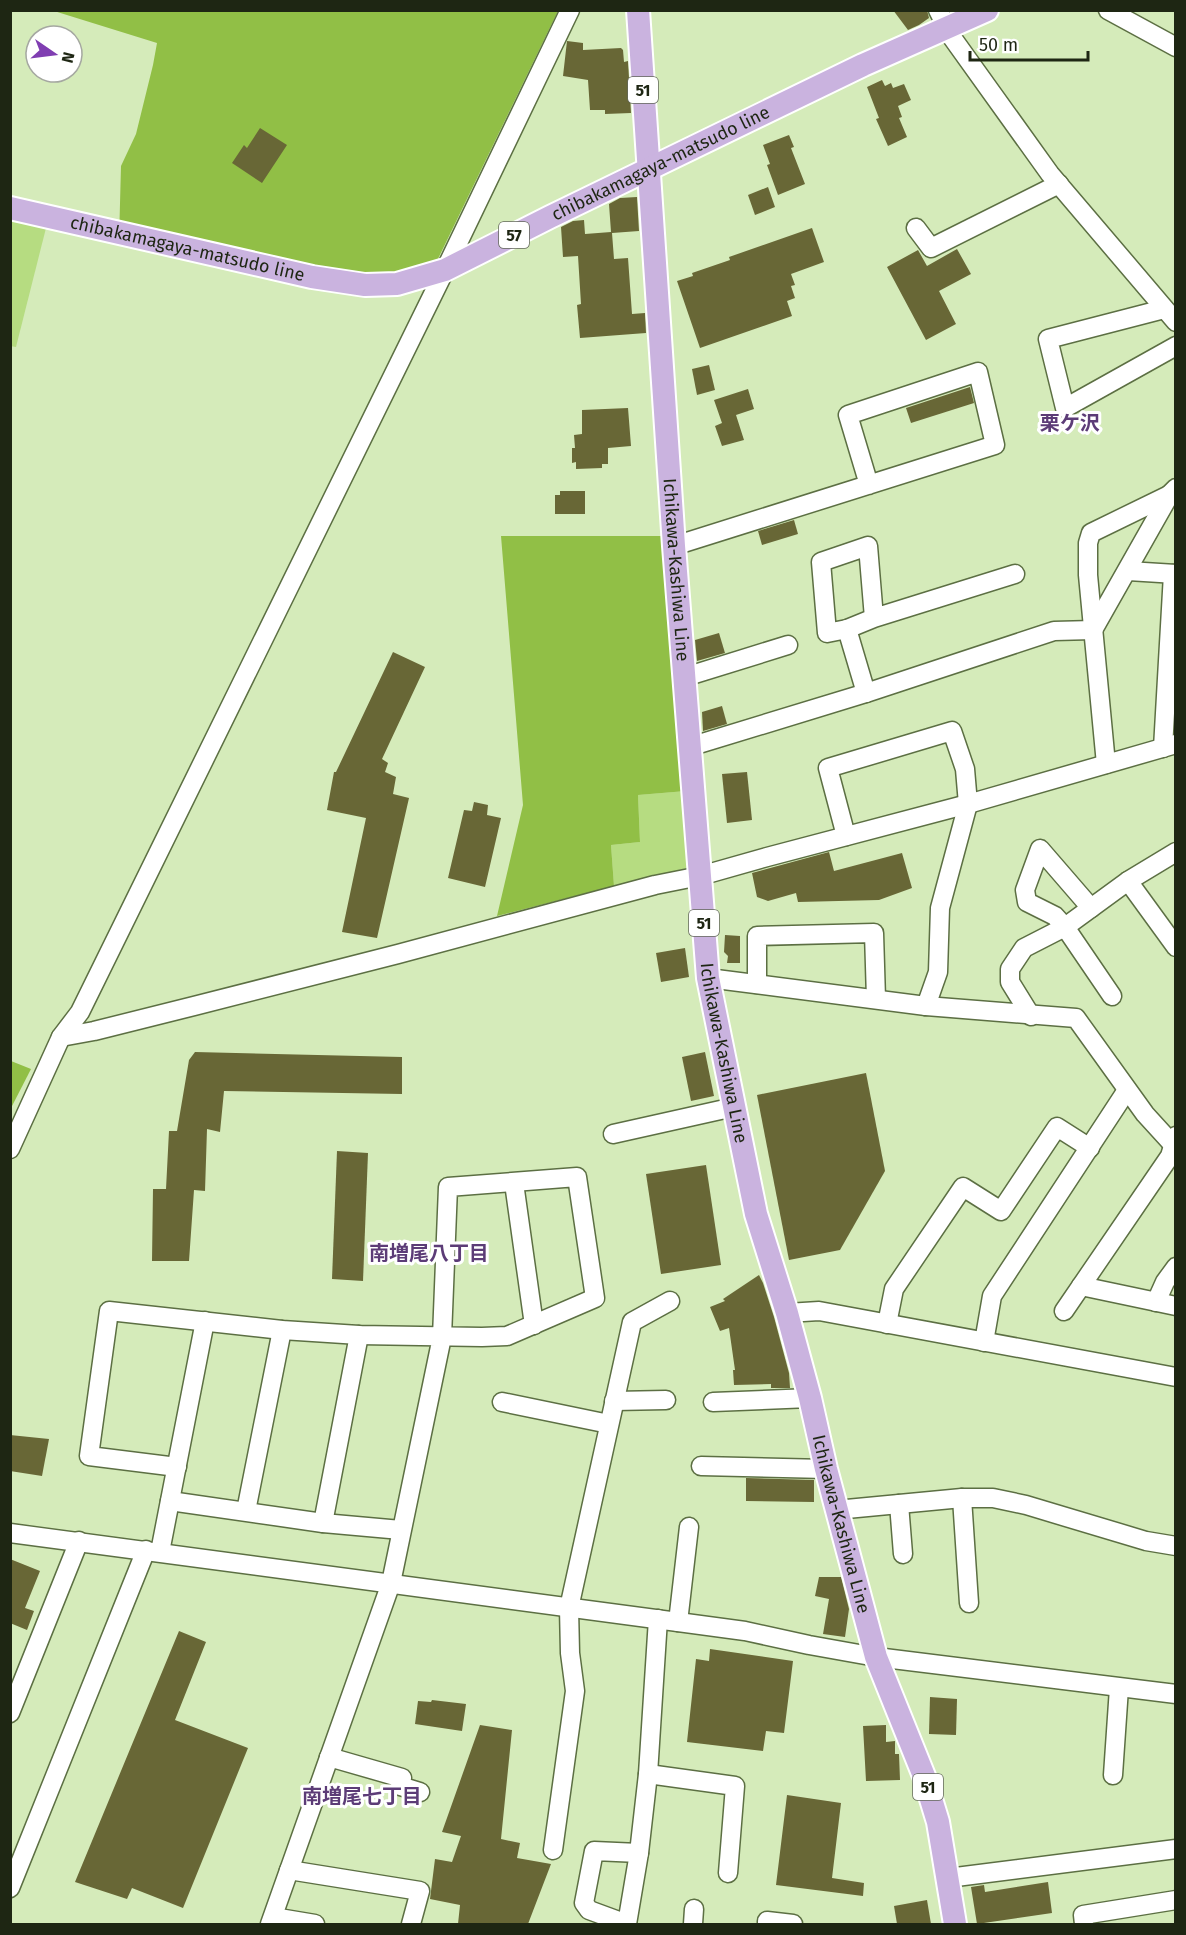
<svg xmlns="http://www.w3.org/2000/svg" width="1186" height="1935" font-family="'Fira Sans','Noto Sans JP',sans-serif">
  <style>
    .green { fill: #b6dc81 }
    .forest { fill: #91bf46 }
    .building { fill: #686736 }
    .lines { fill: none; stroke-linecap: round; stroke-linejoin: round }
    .minor-casing { stroke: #5c6f43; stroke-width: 21 }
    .major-casing { stroke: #fff; stroke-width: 26 }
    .minor { stroke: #fff; stroke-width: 18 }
    .major { stroke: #cab3df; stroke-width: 22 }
    .labels { text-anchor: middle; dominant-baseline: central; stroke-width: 6; stroke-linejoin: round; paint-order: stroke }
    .shield { fill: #fff; stroke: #62675a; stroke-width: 1.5 }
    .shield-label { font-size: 16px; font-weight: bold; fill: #1e2613 }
    .street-label { font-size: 18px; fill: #1e2613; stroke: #fff }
    .neighbourhood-label { font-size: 20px; font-weight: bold; fill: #5c3c77; stroke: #fff }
  </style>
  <rect width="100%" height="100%" fill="#d5ebba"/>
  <g class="green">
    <path d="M10 218 46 228 16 347 10 346Z"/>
    <path d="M686 791 691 867 614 886 611 845 640 842 638 795Z"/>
  </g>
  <g class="forest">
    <path d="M54 11H558L435 265 348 290 119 241 121 166 136 134 153 65 157 43Z"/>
    <path d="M501 536H665L686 791 638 795 640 842 611 845 614 886 497 916 523 805Z"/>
    <path d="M11 1061 31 1069 11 1108Z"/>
  </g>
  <g class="building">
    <path d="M893 10H927L929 18 919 25 908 30Z"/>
    <path d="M567 41 583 43V50L621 48 623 50 624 62 628 61 631 113 605 114V110H590L588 80 563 76Z"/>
    <path d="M882 80 885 86 891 83 893 88 904 84 911 100 898 106 902 117 899 118 907 137 888 146 876 119 879 118 867 87Z"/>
    <path d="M260 128 287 145 262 183 232 163 244 145 247 148Z"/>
    <path d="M789 135 794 147 791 148 805 184 778 195 767 165 770 164 763 145Z"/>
    <path d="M768 187 775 207 755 215 748 195Z"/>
    <path d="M637 197 639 231 612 233 614 259 628 258 632 314 645 313 646 333 580 338 577 305 581 304 578 256 563 257 561 227 573 221 584 220 585 234 611 232 609 204 620 198Z"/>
    <path d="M812 228 824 262 791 274 795 285 791 286 795 298 787 301 792 316 700 348 677 281 693 276 692 273 730 260 729 257Z"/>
    <path d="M957 249 971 274 939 291 956 324 926 340 887 267 918 250 927 266Z"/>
    <path d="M709 365 715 390 697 395 692 369Z"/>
    <path d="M970 387 974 403 911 423 906 408Z"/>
    <path d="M748 389 754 409 736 415 744 440 722 446 715 426 722 423 714 400Z"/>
    <path d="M628 408 631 446 608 448V464H602V468L576 469V462L572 463V448H575L574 435 582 434V410Z"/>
    <path d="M560 491H585V514H555V495H560Z"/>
    <path d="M794 520 798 534 762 545 758 531Z"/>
    <path d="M719 633 725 653 697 661 695 640Z"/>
    <path d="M393 652 425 667 382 759 388 763 385 772 396 777 393 794 409 798 377 938 342 932 366 818 327 810 334 772H336Z"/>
    <path d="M722 706 727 724 703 731 702 712Z"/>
    <path d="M747 772 752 820 727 823 722 774Z"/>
    <path d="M474 802 488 805 487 815 501 818 485 887 448 878 464 810 472 811Z"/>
    <path d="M829 852 834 871 902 853 912 888 879 900 798 902 796 893 768 901 757 897 752 873Z"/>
    <path d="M725 935 740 936V963H727L728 956 724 952Z"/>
    <path d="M685 948 689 977 661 982 656 953Z"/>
    <path d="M195 1052 402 1057V1094L224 1091 220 1132 207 1129 205 1191 194 1190 189 1261H152L153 1189H166L169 1131H177L189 1060Z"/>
    <path d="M705 1052 714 1096 691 1101 682 1057Z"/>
    <path d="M866 1073 885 1171 840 1250 789 1260 757 1095Z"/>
    <path d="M337 1151 368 1153 363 1281 332 1279Z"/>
    <path d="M706 1165 721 1265 661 1274 646 1174Z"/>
    <path d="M759 1275 763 1283 774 1317 789 1373 790 1388H771V1384L734 1385 733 1370H735L729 1328 720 1331 710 1307 725 1301 723 1299Z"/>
    <path d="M10 1435 49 1439 42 1476 10 1471Z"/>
    <path d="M746 1478 814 1480V1502L746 1501Z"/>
    <path d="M10 1559 40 1571 25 1608 34 1611 27 1630 10 1623Z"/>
    <path d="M819 1577H841L849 1609 845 1637 823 1634 829 1599 815 1596Z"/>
    <path d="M179 1631 206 1642 175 1720 248 1748 183 1908 132 1888 127 1899 75 1882Z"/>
    <path d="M710 1649 793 1661 784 1733 766 1731 763 1751 687 1742 696 1659 709 1661Z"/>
    <path d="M930 1697 957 1699 956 1735 929 1734Z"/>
    <path d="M432 1700 466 1704 462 1731 415 1724 418 1701 431 1702Z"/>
    <path d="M480 1725 512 1730 501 1839 520 1843 517 1858 551 1864 528 1924H458L460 1905 430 1899 435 1859 452 1862 461 1836 442 1832Z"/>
    <path d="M886 1725V1742L895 1741V1754H899L900 1780 866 1781 863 1726Z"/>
    <path d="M787 1795 841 1803 832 1878 864 1883 863 1896 776 1885Z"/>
    <path d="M1048 1882 1052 1913 977 1924 971 1887 984 1885 985 1892Z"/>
    <path d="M927 1900 931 1924H897L894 1906Z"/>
  </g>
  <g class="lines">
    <defs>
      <g id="minor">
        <path d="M938 10 951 36 1050 174 1176 322"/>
        <path d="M1108 10 1176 47"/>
        <path d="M916 228 931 248 1059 184"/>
        <path d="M1164 309 1048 339 1065 408 1176 346"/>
        <path d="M674 546 995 445 978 372 848 415 869 485"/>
        <path d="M1128 571 1176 574"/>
        <path d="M874 618 868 546 821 562 827 633 847 629 874 618 1015 574"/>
        <path d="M847 629 866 693"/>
        <path d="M685 677 788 645"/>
        <path d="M689 747 866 693 1054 631 1093 630 1170 494 1176 488"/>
        <path d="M1163 748 1173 574"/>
        <path d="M1106 764 1088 575V543L1091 533 1171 494"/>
        <path d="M846 836 828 768 952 731 965 769 968 804 940 908 938 972 926 1006"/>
        <path d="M1128 881 1176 947"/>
        <path d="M1091 908 1040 849 1025 890 1027 902 1055 916 1065 927 1112 996"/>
        <path d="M708 978 926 1006 1076 1018 1145 1114 1176 1148"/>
        <path d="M757 984V936L874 933 876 999"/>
        <path d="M1031 1016 1010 982V969L1024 948 1065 927 1128 881 1176 852"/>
        <path d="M61 1037 94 1031 194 1006 398 954 655 885 700 876 767 857 968 804 1176 744"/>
        <path d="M613 1134 734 1107"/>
        <path d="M10 1149 61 1037 80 1012 445 270 570 10"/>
        <path d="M514 1183 534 1325"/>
        <path d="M1081 1286 1176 1306"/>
        <path d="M1156 1302 1165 1282 1176 1267"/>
        <path d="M1064 1311 1170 1156 1176 1136"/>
        <path d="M787 1313 819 1311 1176 1377"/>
        <path d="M887 1324 894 1289 963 1187 1001 1211 1057 1127 1090 1148"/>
        <path d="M984 1342 992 1296 1127 1090"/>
        <path d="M614 1401 666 1400"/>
        <path d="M502 1402 609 1424"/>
        <path d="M713 1402 810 1398"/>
        <path d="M701 1466 826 1469"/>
        <path d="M177 1467 89 1456 109 1311 282 1330 359 1335 482 1337 507 1336 595 1298 577 1177 448 1187 442 1337 391 1583 270 1924"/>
        <path d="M962 1498 969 1603"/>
        <path d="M170 1501 323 1523 401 1530"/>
        <path d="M899 1504 903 1554"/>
        <path d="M836 1510 962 1498H993L1026 1505 1146 1541 1176 1546"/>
        <path d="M246 1511 282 1330"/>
        <path d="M323 1523 359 1335"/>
        <path d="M10 1533 678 1622 745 1631 809 1645 876 1657 1176 1694"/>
        <path d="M160 1552 205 1321"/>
        <path d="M678 1622 689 1527"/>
        <path d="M10 1713 79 1541"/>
        <path d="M329 1757 402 1778 400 1786 420 1792"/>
        <path d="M648 1774 735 1786 728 1873"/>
        <path d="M1113 1775 1119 1688"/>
        <path d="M553 1850 575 1691 570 1653 569 1608 632 1322 670 1301"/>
        <path d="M289 1870 420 1891 411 1924"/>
        <path d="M948 1878 1176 1849"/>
        <path d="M10 1888 146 1550"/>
        <path d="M273 1917 315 1924"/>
        <path d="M627 1924 639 1853 648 1774 658 1619"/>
        <path d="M627 1924 589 1910 584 1903 594 1851 639 1853"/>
        <path d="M693 1924 694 1909"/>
        <path d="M767 1924V1921L793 1924"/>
        <path d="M1084 1924 1083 1915 1176 1900"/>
      </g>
      <g id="major">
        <path id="s1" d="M638 10 674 546 708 978 756 1214 787 1313 810 1398 826 1469 876 1657 924 1776 938 1822 955 1924"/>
        <path id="s2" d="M10 208 312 277 365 285 397 284 445 270 550 217 863 65 987 10"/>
      </g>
    </defs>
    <use href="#minor" class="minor-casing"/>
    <use href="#major" class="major-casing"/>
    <use href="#minor" class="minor"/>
    <use href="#major" class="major"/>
  </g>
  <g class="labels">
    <g class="shield">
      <rect x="628" y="77" width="30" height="26" rx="4.5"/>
      <rect x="499" y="222" width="30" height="26" rx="4.5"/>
      <rect x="689" y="910" width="30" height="26" rx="4.5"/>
      <rect x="913" y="1774" width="30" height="26" rx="4.5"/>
    </g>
    <g class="shield-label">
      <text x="643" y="90">51</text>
      <text x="514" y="235">57</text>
      <text x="704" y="923">51</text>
      <text x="928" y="1787">51</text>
    </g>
    <g class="street-label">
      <text stroke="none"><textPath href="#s2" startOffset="686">chibakamagaya-matsudo line</textPath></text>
      <text stroke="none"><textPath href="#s2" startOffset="182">chibakamagaya-matsudo line</textPath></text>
      <text stroke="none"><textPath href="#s1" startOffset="561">Ichikawa-Kashiwa Line</textPath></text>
      <text stroke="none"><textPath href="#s1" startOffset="1047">Ichikawa-Kashiwa Line</textPath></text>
      <text stroke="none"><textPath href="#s1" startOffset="1533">Ichikawa-Kashiwa Line</textPath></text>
    </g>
    <g class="neighbourhood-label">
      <text x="1070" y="423">栗ケ沢</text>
      <text x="429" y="1253">南増尾八丁目</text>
      <text x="362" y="1796">南増尾七丁目</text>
    </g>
  </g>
  <rect width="1186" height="1935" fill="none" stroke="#1e2613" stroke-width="24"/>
  <g transform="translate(54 54) rotate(104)"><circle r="28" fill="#ffffff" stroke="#a5a8a1" stroke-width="1.5"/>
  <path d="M0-4.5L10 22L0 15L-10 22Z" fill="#803eb2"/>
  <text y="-9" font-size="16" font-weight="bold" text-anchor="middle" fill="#1e2613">N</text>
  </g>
  <path d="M970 51v9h118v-9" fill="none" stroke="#1e2613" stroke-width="3"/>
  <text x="979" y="51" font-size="18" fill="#1e2613" stroke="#ffffff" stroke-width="4.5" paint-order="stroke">50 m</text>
</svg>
